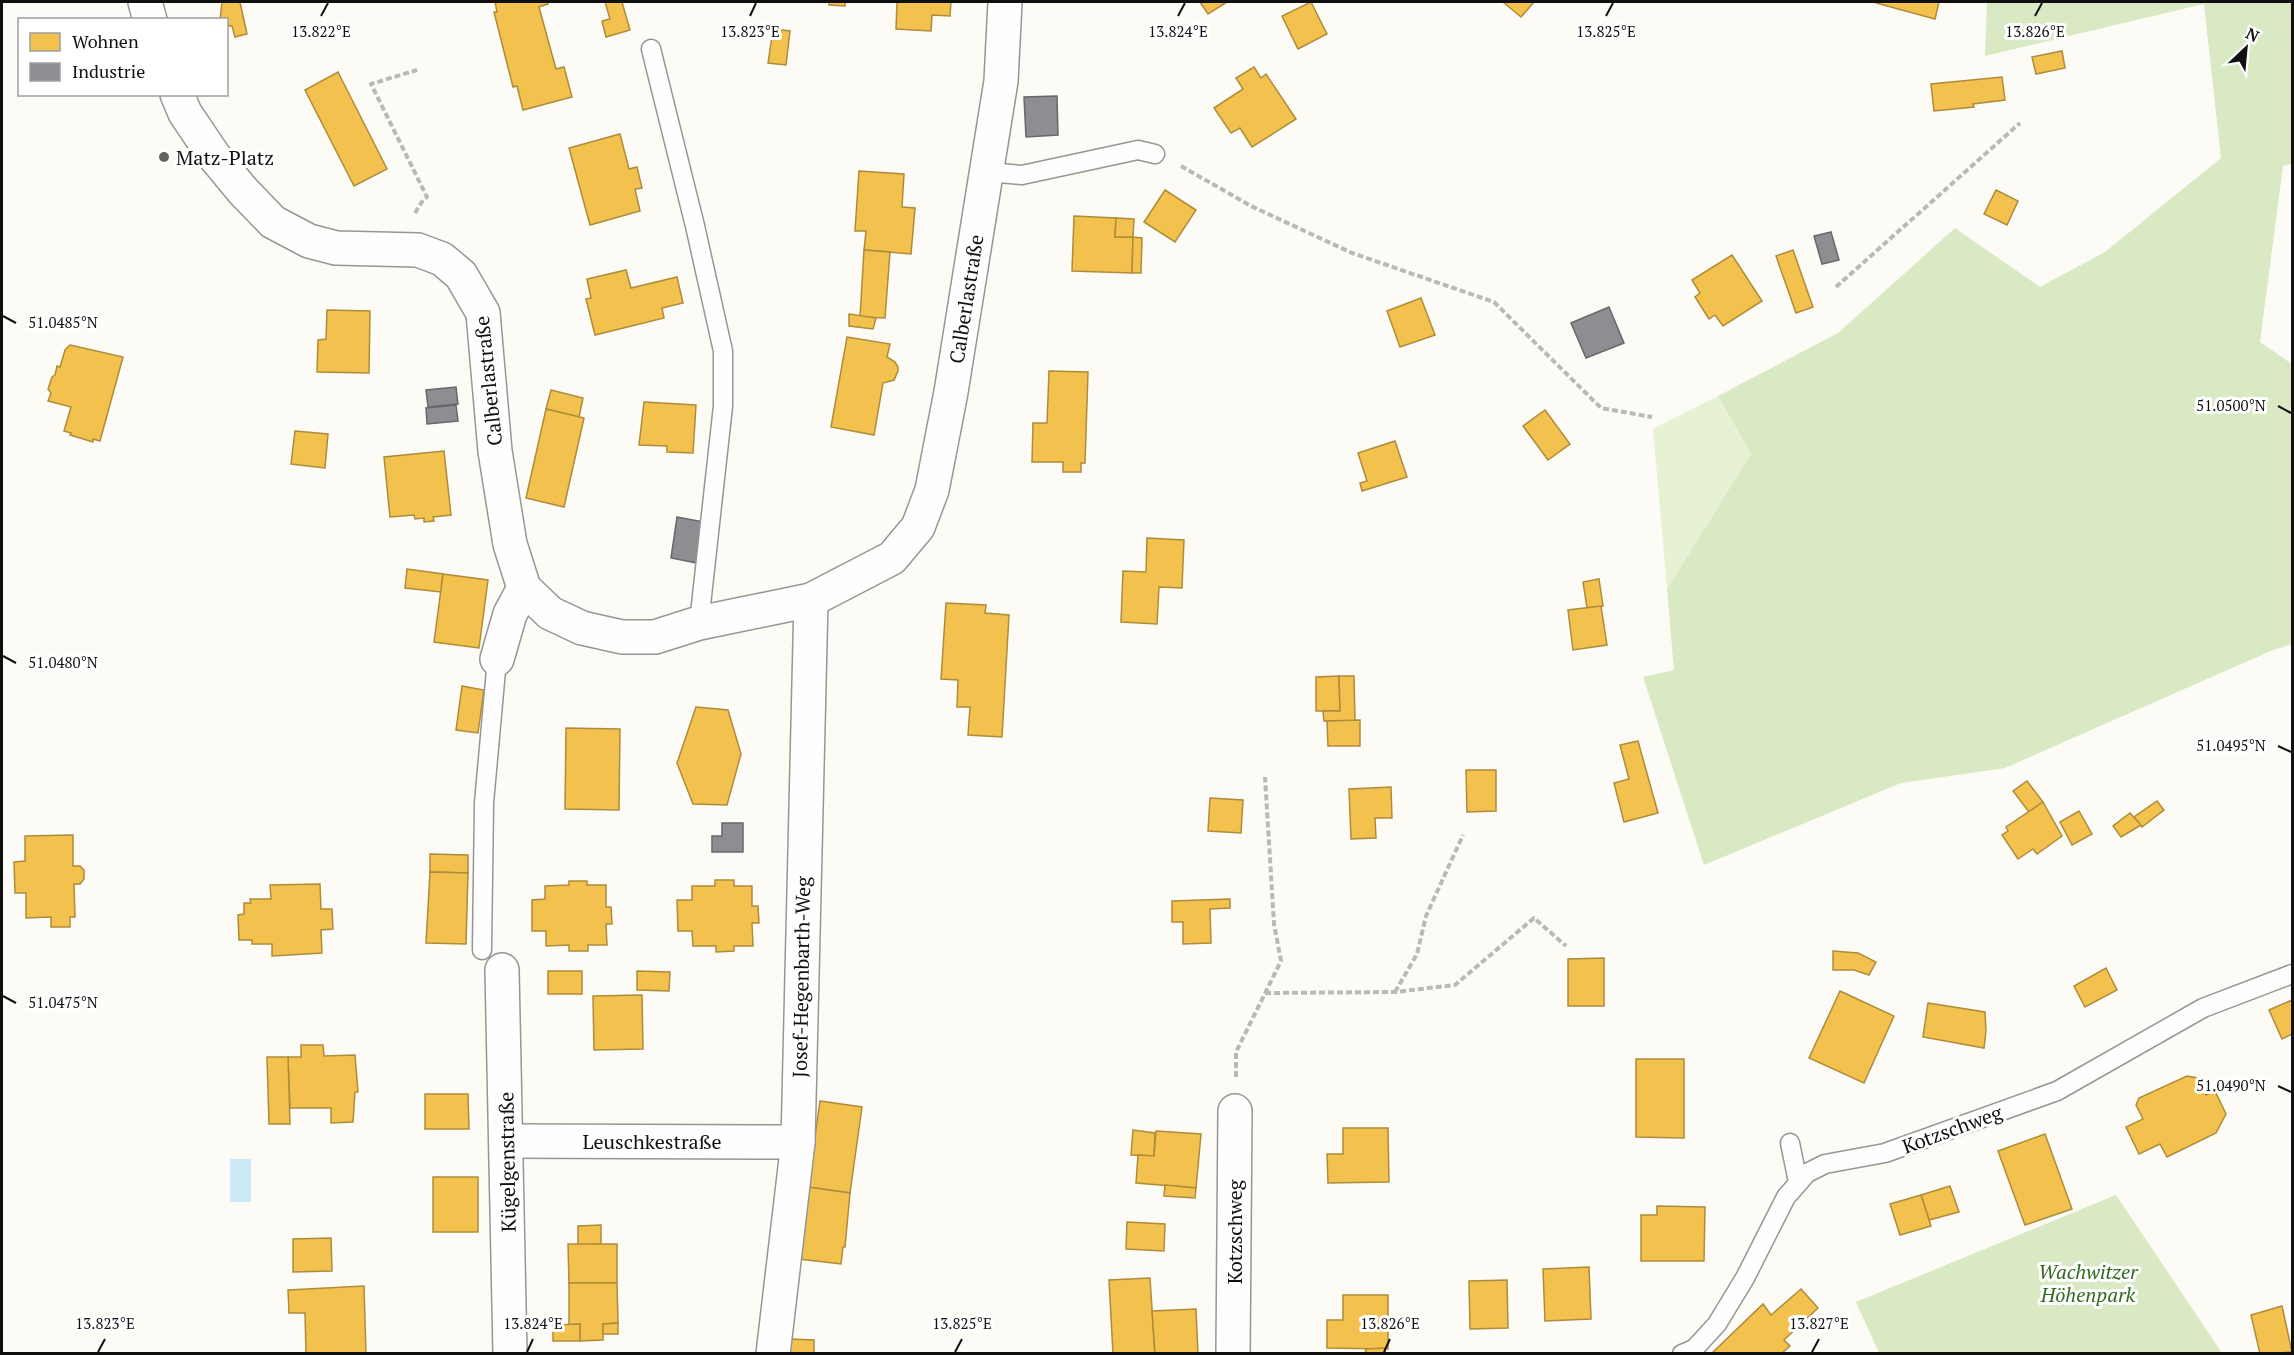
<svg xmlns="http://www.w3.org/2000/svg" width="2294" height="1355" font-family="'PT Serif',serif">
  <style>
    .green { fill: #e7f2d5 }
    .forest { fill: #d8e9c3 }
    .water { fill: #cce9f6 }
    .homes { fill: #f2c14e; stroke: #ae8c3b; stroke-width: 1.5 }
    .industry { fill: #8d8d92; stroke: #68686b; stroke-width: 1.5 }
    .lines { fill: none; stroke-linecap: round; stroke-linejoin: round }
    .lane-casing { stroke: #969693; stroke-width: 21 }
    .street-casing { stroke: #969693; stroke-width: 36 }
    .path { stroke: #b9b9b8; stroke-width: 4; stroke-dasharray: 6 3; stroke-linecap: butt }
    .lane { stroke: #fffefe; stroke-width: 18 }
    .street { stroke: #fffefe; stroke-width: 33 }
    .ticks { fill: none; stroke: #101010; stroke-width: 2 }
    .poi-dot { fill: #636260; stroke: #fff; stroke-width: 2 }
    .labels { text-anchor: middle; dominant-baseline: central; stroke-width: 6; stroke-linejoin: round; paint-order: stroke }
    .poi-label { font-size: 20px; fill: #101010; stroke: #fff; text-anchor: start }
    .street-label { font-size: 20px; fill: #101010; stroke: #fff }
    .park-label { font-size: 20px; font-style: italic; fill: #31691f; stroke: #fff }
    .ticks-label { font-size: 15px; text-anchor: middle; fill: #101010; stroke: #fff; stroke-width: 6; stroke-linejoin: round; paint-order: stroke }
  </style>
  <rect width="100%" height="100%" fill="#fcfbf5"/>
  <path class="green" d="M1718 396 1751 454 1667 589 1653 429Z"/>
  <g class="forest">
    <path d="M1987 2H2292V164L2283 166 2260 342 2292 364V644L2273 650 2005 768 1901 783 1704 865 1643 677 1674 670 1667 589 1751 454 1718 396 1838 333 1955 228 2040 287 2105 252 2221 158 2204 4 1985 56Z"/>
    <path d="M2116 1195 2222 1353H1879L1856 1302Z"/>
  </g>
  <rect class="water" x="230" y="1159" width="21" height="43"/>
  <g class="homes">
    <path d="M222 2H240L247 34 235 37 232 26H226V20H220Z"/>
    <path d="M495 2H547L548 4 539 7 556 69 564 67 572 97 523 110 517 86 513 87 494 12H497Z"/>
    <path d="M605 2H622L630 30 606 37 602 21 610 19Z"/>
    <path d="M829 2H845V6L829 5Z"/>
    <path d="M897 2H951L950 16 932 15 931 31 896 29Z"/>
    <path d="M1200 2H1227L1208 14Z"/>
    <path d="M1311 2 1327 34 1298 49 1282 16Z"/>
    <path d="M1503 2H1534L1521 17Z"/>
    <path d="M1876 2H1939L1935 19 1876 3Z"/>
    <path d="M773 29 790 31 786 65 768 63Z"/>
    <path d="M2062 51 2065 68 2036 74 2032 57Z"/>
    <path d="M1254 67 1261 78 1266 74 1296 119 1252 147 1240 128 1231 133 1214 108 1243 89 1236 78Z"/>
    <path d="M338 72 387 169 354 186 305 90Z"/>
    <path d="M2002 77 2005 100 1973 104 1974 107 1934 111 1931 84Z"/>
    <path d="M620 134 629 169 637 167 642 188 635 189 640 211 590 225 569 148Z"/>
    <path d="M859 171 904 174 902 207 915 208 911 254 864 250 866 231H855Z"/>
    <path d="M1165 190 1196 210 1175 242 1144 222Z"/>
    <path d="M1996 190 2018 201 2007 225 1984 214Z"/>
    <path d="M1074 216 1116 218 1115 237H1133L1132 273 1072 271Z"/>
    <path d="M1116 218 1134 219 1133 237H1115Z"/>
    <path d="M1133 237 1142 238 1141 273H1132Z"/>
    <path d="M864 250 890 252 885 318 860 317Z"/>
    <path d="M1793 250 1813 307 1796 313 1776 256Z"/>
    <path d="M1732 255 1762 301 1723 326 1715 315 1709 319 1695 297 1700 293 1692 280Z"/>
    <path d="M626 270 631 288 677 277 683 303 662 308 664 318 595 335 586 299 591 298 587 279Z"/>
    <path d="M1421 298 1435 335 1400 347 1387 311Z"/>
    <path d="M327 310 370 311 369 373 317 372 318 340 326 339Z"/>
    <path d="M849 314 876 318 873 329 849 326Z"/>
    <path d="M847 337 890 344 887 357 895 362 898 367V371L894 380 883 383 874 435 831 427Z"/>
    <path d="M70 345 123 357 100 441 93 439V442L70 435 71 433 64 431 71 407 48 401 51 393 48 389 52 377 55 375 57 366 60 367 65 350Z"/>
    <path d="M1049 371 1088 372 1085 463H1081V472H1063V462H1032L1033 423H1047Z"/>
    <path d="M551 390 583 398 579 417 546 409Z"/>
    <path d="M644 402 696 405 693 453 667 452V446L639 445Z"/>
    <path d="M546 409 584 418 564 507 526 498Z"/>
    <path d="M1545 410 1570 444 1548 460 1523 426Z"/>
    <path d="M295 431 328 434 325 468 291 464Z"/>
    <path d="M1395 441 1407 477 1362 491 1360 483 1367 481 1358 453Z"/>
    <path d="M444 451 451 515 433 517 434 521 424 522V518L415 519 414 515 390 517 384 457Z"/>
    <path d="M1147 538 1184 540 1182 588 1159 587 1157 624 1121 622 1123 571 1146 572Z"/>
    <path d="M407 569 443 574 441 592 405 588Z"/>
    <path d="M443 574 488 580 479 648 434 642Z"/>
    <path d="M1599 579 1603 606 1587 608 1583 582Z"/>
    <path d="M946 603 986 605 985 613 1009 615 1002 737 968 735 970 707H957L958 680 941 679Z"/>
    <path d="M1601 606 1607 645 1573 650 1568 610Z"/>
    <path d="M1339 676 1340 711H1316V677Z"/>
    <path d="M1339 676H1354L1355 721H1324L1323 711H1340Z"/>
    <path d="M462 686 484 690 478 733 456 730Z"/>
    <path d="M696 707 728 710 741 754 727 805 693 804 677 763Z"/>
    <path d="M1360 720V746H1328L1327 721Z"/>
    <path d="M566 728 620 729 619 810 565 809Z"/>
    <path d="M1638 741 1658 813 1624 822 1614 783 1629 779 1620 745Z"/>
    <path d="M1466 770H1496V811L1467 812Z"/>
    <path d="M2027 781 2043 802 2029 812 2013 791Z"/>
    <path d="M1391 787 1392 818H1375L1376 838 1351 839 1349 789Z"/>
    <path d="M1210 798 1243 800 1241 833 1208 831Z"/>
    <path d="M2157 801 2164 810 2142 827 2134 817Z"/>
    <path d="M2043 802 2062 836 2037 854 2033 849 2018 859 2002 835 2008 831 2006 827Z"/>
    <path d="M2079 811 2092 834 2072 845 2060 822Z"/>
    <path d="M2130 813 2141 825 2121 837 2113 826Z"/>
    <path d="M73 835V866H80L84 870V879L80 884H74L75 917H70V927H51V917L26 918V893H15L14 862 25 861V836Z"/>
    <path d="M430 854 468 855V873L430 872Z"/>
    <path d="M430 872 468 873 466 944 426 943Z"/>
    <path d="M715 880H734V886H752V906H758L759 923H752L753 946H734V951L716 952V946H693L692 931H678L677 900H692V886H715Z"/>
    <path d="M569 881H587V885H606V907H611L612 924H606L607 945H588V951H569V945L546 946V931H532V900L545 899V886L569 885Z"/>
    <path d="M320 884 321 909H332L333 929 321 930 322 953 272 956V944H252V940H239L238 915 244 914V903H251L250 899H271L270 885Z"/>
    <path d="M1230 899V908L1210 909 1211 943 1183 944V922H1172V901Z"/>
    <path d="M1833 951 1858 953 1876 962 1869 975 1854 970H1833Z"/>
    <path d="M1604 958V1006H1568V959Z"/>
    <path d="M2106 968 2117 990 2085 1007 2074 986Z"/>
    <rect x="548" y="971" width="34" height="23"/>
    <path d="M637 971 670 972 669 991 637 990Z"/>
    <path d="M1840 991 1894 1016 1864 1083 1809 1058Z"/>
    <path d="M642 995 643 1049 594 1050 593 996Z"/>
    <path d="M2292 1000V1034L2282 1039 2269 1010Z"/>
    <path d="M1928 1003 1985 1012 1986 1031 1984 1048 1923 1037Z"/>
    <path d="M301 1045H323L324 1056 355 1055 358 1092H355L353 1122 331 1123V1108H290L288 1057H301Z"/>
    <path d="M267 1057H288L290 1124H269Z"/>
    <path d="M1636 1059H1684V1138L1636 1137Z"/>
    <path d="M2187 1076 2198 1078 2206 1095 2215 1091 2226 1114 2216 1133 2167 1157 2160 1144 2139 1154 2126 1127 2143 1119 2136 1105 2139 1098Z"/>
    <path d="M425 1094H468L469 1129H425Z"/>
    <path d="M820 1101 862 1107 850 1193 808 1187Z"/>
    <path d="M1343 1128H1388L1389 1182 1328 1183 1327 1154H1343Z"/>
    <path d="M1133 1130 1155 1133 1154 1156 1131 1155Z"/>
    <path d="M1156 1131 1201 1134 1196 1188 1136 1183 1138 1155 1154 1156Z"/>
    <path d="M2045 1134 2072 1209 2025 1225 1998 1151Z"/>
    <rect x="433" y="1177" width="45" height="55"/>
    <path d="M1165 1185 1196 1188 1195 1198 1164 1196Z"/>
    <path d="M1950 1186 1959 1212 1929 1220 1921 1195Z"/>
    <path d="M808 1187 850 1193 845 1247H843L841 1264 799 1259Z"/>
    <path d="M1921 1195 1931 1226 1900 1235 1890 1204Z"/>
    <path d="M1657 1206 1705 1207 1704 1261H1641V1215H1657Z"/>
    <path d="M1127 1222 1165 1224 1164 1251 1126 1249Z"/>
    <path d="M601 1225V1244L578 1245V1226Z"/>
    <path d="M331 1238 332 1271 293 1272V1239Z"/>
    <path d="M568 1244H617V1283H569Z"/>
    <path d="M1589 1267 1591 1319 1545 1321 1543 1269Z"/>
    <path d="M1150 1278 1155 1354H1113L1109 1280Z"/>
    <path d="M1507 1280 1508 1328 1470 1329 1469 1281Z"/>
    <path d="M569 1283H617L618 1323 603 1324V1340L580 1341V1324L569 1325Z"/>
    <path d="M364 1286 366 1354H306L305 1313H289L288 1290Z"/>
    <path d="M1801 1289 1818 1308 1784 1340 1790 1346 1781 1354H1711L1763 1304 1771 1315Z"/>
    <path d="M1343 1295H1388V1349L1327 1348V1320H1343Z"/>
    <path d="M2282 1306 2292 1352 2260 1354 2251 1315Z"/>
    <path d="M1196 1309 1198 1354H1155L1152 1311Z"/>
    <path d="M618 1323V1334H603V1324Z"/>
    <path d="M580 1324V1341H553V1325Z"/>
    <path d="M791 1339 814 1340V1354H790Z"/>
    <path d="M1385 1348V1354H1365L1366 1349Z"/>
  </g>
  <g class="industry">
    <path d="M1057 96 1058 135 1026 137 1024 97Z"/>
    <path d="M1831 232 1839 260 1822 264 1814 236Z"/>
    <path d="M1609 307 1624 343 1586 358 1571 323Z"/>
    <path d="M456 387 458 404 428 407 426 390Z"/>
    <path d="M456 405 458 421 427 424 426 408Z"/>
    <path d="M677 517 704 522 697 563 671 558Z"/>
    <path d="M722 823H743V852H712V836H722Z"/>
  </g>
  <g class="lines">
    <defs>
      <g id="lane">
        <path d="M651 49 695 226 723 351V406L699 623"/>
        <path d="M987 172 1022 175 1138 150 1155 154"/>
        <path d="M482 950 484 803 497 659"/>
        <path d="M1790 1143 1798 1182"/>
        <path d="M1682 1354 1694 1349 1717 1324 1745 1278 1786 1197 1807 1173 1825 1164 1885 1153 2057 1091 2203 1008 2292 974"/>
      </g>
      <g id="street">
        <path d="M145 2 150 20"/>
        <path d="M177 94 185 113 214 156 243 191 273 222 309 241 336 248 418 250 442 259 461 275 483 313 495 451 510 544 524 588 550 613 582 628 622 637H655L699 623 811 600 892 558 918 527 932 490 951 392 1001 81 1005 2"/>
        <path d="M497 659 510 614 524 588"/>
        <path d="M502 970 510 1354"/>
        <path d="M507 1141 798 1142"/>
        <path d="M773 1354 798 1142 811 600"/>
        <path d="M1233 1354 1235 1111"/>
      </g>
    </defs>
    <use href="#lane" class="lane-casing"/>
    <use href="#street" class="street-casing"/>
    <g class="path">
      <path d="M1181 166 1251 206 1352 253 1494 302 1601 408 1652 417"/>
      <path d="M415 213 423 200 427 197 371 84 417 70"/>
      <path d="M1836 287 2020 123"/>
      <path d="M1395 992 1417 954 1426 916 1463 835"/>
      <path d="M1265 993 1395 992 1455 985 1534 918 1566 946"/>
      <path d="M1236 1077V1052L1281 961 1274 924 1265 777"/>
    </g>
    <use href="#lane" class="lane"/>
    <use href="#street" class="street"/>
  </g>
  <path class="ticks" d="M321 16 328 3M750 16 756 3M1178 16 1185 3M1606 16 1613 3M2035 16 2042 3M3 316 16 323M2278 406 2291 413M3 656 16 663M2278 746 2291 752M3 996 16 1003M2278 1086 2291 1092M98 1352 105 1339M527 1352 533 1339M955 1352 962 1339M1384 1352 1390 1339M1812 1352 1819 1339"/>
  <circle class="poi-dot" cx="164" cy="157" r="6"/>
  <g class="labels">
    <g class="poi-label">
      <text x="176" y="157">Matz-Platz</text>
    </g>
    <g class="street-label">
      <text transform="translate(966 299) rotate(-81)">Calberlastraße</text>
      <text transform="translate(488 381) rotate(-96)">Calberlastraße</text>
      <text transform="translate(801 977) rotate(-89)">Josef-Hegenbarth-Weg</text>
      <text transform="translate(1952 1129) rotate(-20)">Kotzschweg</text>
      <text x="652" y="1141">Leuschkestraße</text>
      <text transform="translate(507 1162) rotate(-91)">Kügelgenstraße</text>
      <text transform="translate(1234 1232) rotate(-90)">Kotzschweg</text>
    </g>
    <g class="park-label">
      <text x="2088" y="1271">Wachwitzer<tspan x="2088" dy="23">Höhenpark</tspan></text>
    </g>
  </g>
  <g class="ticks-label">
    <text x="321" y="37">13.822°E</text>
    <text x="750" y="37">13.823°E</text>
    <text x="1178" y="37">13.824°E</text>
    <text x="1606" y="37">13.825°E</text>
    <text x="2035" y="37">13.826°E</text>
    <text x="63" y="328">51.0485°N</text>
    <text x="2231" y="411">51.0500°N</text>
    <text x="63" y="668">51.0480°N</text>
    <text x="2231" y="751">51.0495°N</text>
    <text x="63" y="1008">51.0475°N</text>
    <text x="2231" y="1091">51.0490°N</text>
    <text x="105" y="1329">13.823°E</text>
    <text x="533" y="1329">13.824°E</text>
    <text x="962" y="1329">13.825°E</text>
    <text x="1390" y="1329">13.826°E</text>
    <text x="1819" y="1329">13.827°E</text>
  </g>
  <rect width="2294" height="1355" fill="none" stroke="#101010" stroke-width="6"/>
  <rect x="18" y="18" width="210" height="78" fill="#ffffff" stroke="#9f9f9f" stroke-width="1.5"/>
  <rect x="30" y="33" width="30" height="18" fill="#f2c14e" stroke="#9f9f9f" stroke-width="1.5"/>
  <text x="72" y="48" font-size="18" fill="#101010">Wohnen</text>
  <rect x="30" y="63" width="30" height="18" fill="#8d8d92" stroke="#9f9f9f" stroke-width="1.5"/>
  <text x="72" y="78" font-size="18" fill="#101010">Industrie</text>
  <g transform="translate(2246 48) rotate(26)" stroke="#ffffff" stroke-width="4.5" paint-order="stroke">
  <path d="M0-4.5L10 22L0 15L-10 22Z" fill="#101010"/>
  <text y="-9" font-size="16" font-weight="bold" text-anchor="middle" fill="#101010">N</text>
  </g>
</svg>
